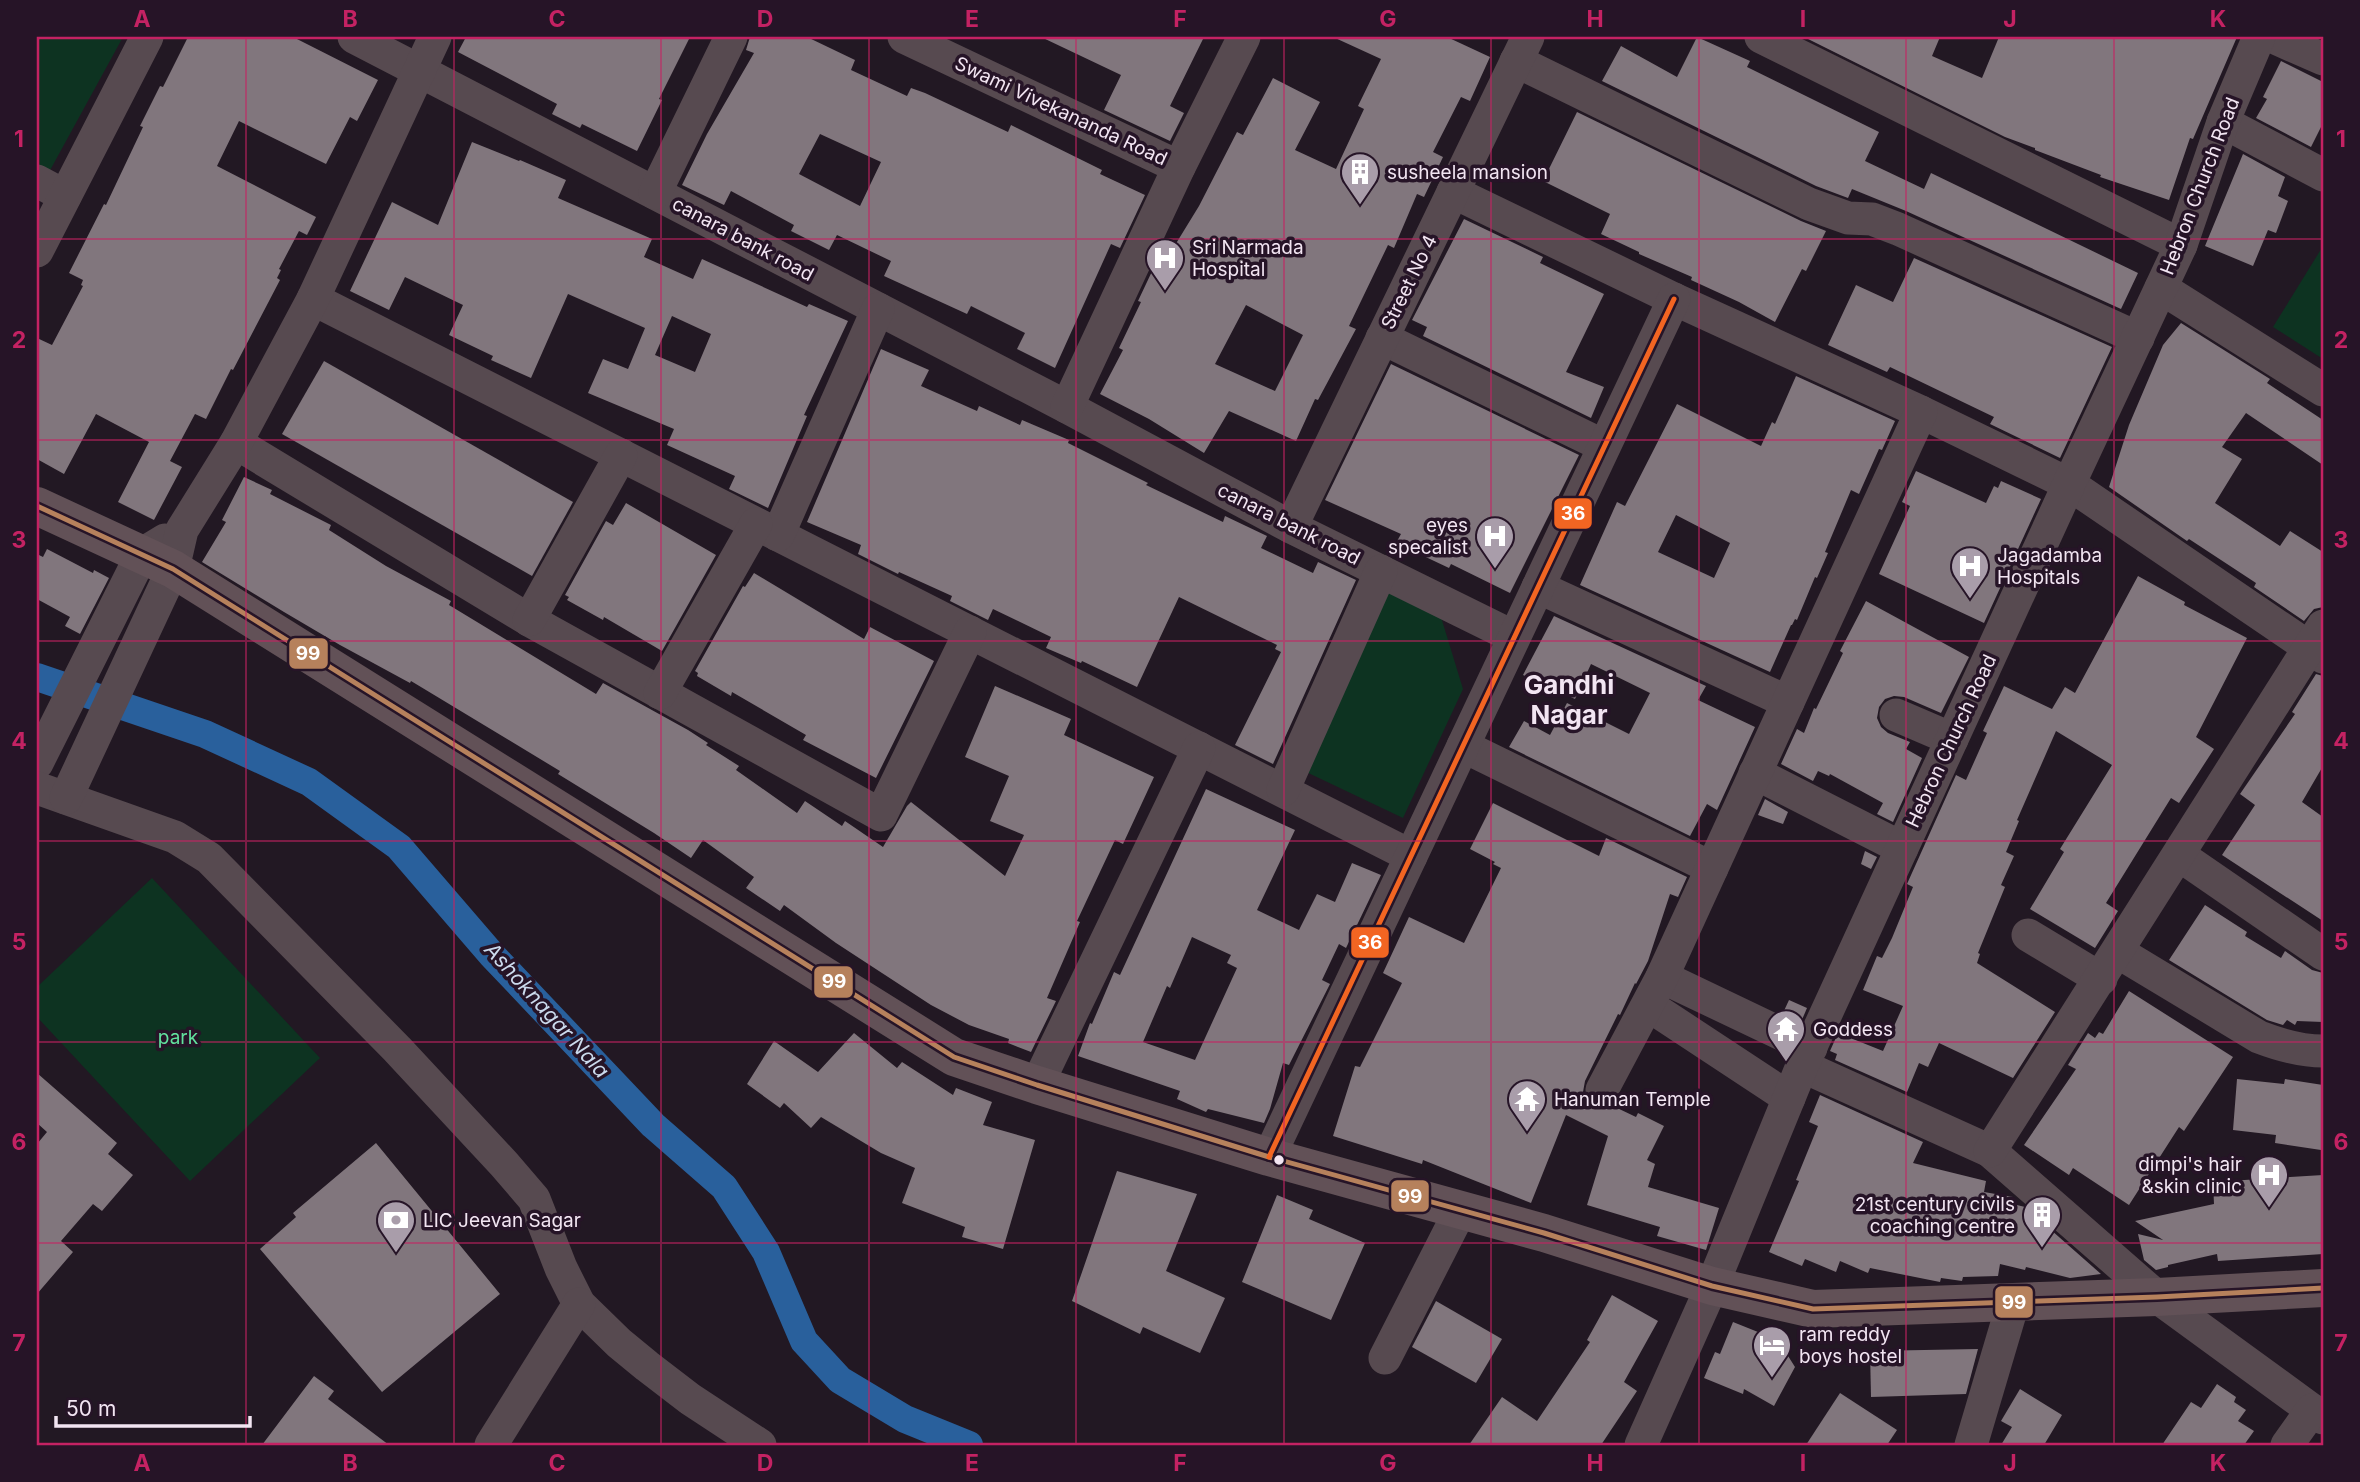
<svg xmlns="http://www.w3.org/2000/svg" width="2360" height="1482" font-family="Inter,sans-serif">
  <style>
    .green { fill: #0d3321 }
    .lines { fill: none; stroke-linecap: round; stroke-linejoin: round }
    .canal { stroke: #29609c; stroke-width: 28 }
    .building { fill: #81767d; fill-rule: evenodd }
    .minor { stroke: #574a50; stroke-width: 33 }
    .major { stroke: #625157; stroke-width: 38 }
    .bus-1-casing { stroke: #261427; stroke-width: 10 }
    .bus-2-casing { stroke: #261427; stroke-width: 10 }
    .bus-1 { stroke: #b6815c; stroke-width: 5 }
    .bus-2 { stroke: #f26522; stroke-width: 5 }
    .grid { fill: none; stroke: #c42263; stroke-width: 2; stroke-opacity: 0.55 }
    .bus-dot { fill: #f2e5f2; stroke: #261427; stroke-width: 2.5 }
    .labels { text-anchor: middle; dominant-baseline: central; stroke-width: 7; stroke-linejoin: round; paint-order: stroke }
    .street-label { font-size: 19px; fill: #f2e5f2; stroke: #261427 }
    .poi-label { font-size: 19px; fill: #f2e5f2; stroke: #261427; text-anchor: start }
    .park-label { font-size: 19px; fill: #61e29e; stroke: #261427 }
    .water-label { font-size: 21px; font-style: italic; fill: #cbdaed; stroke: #261427 }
    .district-label { font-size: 26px; font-weight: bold; fill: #f2e5f2; stroke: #261427 }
    .line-badge { stroke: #261427; stroke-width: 2.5 }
    .badge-label { font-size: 19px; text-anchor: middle; font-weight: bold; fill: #fff }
    .neatline { fill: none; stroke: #c42263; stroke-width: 2.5 }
    .grid-label { font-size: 23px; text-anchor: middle; font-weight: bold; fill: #c42263 }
  </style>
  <rect width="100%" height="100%" fill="#221823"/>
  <g class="green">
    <path d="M37 37H123L48 174 37 168Z"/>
    <path d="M2323 246V359L2273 327Z"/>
    <path d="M1384 590 1441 617 1463 689 1403 818 1302 770Z"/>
    <path d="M152 878 320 1058 190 1181 37 1017V987Z"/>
  </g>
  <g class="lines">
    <path class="canal" d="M37 677 205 734 309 782 399 847 492 955 653 1125 724 1187 766 1252 804 1341 840 1380 905 1419 969 1445"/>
  </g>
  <g class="building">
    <path d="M188 37H293L378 80 357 121 350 117 326 164 239 121 217 166 316 217 307 235 299 231 279 269 281 270 277 278 280 280 233 370 231 369 206 419 195 414 170 461 182 467 154 520 118 502 149 442 96 414 64 474 37 459V338L52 345 83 286 81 285 83 280 69 273 104 204 106 205 143 127 140 126 160 86 163 87Z"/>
    <path d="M466 37H690L659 99 662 100 637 151 582 124 580 128 552 114 557 104 458 52Z"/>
    <path d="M750 37H807L855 60 851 70 907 96 911 88 925 93 1008 132 1011 125 1102 170 1100 174 1145 195 1120 248 1111 244 1055 368 1017 349 1025 333 971 306 967 314 884 276 891 261 837 235 829 250 791 231 794 225 731 191 724 205 682 185 707 134 754 53 746 50ZM820 134 881 162 860 206 799 174Z"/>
    <path d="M1041 37H1204L1170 106 1184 113 1170 141 1104 110 1121 75Z"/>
    <path d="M1333 37H1447L1490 57 1470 101 1461 97 1433 152 1443 157 1424 197 1417 194 1394 248 1388 245 1349 326 1356 329 1318 400 1315 399 1296 441 1229 411 1204 453 1149 419 1100 394 1123 350 1119 348 1141 302 1138 301 1155 265 1161 268 1199 206 1237 132 1243 135 1273 78 1320 102 1295 150 1336 169 1364 109 1358 106 1381 59ZM1246 305 1303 335 1275 391 1215 364Z"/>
    <path d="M1697 37 1750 61 1747 67 1879 132 1865 161 1924 189 1931 173 2138 273 2121 309 1906 211 1852 189 1848 198 1816 186 1602 81 1621 46 1677 77Z"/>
    <path d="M1804 37H1940L1932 56 1982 78 1999 37H2237L2193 139 2190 138 2169 200 2100 177 2101 175 2035 150V148L2005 137Z"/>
    <path d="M2281 61 2323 82V123L2311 147 2256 118 2267 99 2263 97Z"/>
    <path d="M1577 112 1801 221 1826 231 1806 271 1802 269 1775 322 1739 302 1691 280 1692 277 1639 254V252L1601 234 1610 214 1543 181Z"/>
    <path d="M472 142 519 161 520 160 566 180 558 198 652 239 644 257 693 279 702 259 807 307 809 304 848 321 804 415 807 416 768 508 729 489 735 476 667 445 674 429 588 393 603 359 628 369 645 328 568 294 531 378 491 360 493 356 449 335 463 305 405 277 389 310 350 291 392 202 438 225ZM672 316 711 334 695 372 655 355Z"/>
    <path d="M2243 154 2285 177 2278 196 2288 201 2276 233 2268 230 2253 266 2205 246Z"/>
    <path d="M1464 219 1543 257 1540 263 1604 294 1566 372 1604 387 1591 418 1423 336 1427 327 1412 320Z"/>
    <path d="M1914 258 2112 347 2060 458 1990 424 1994 417 1890 367 1887 372 1828 345 1856 285 1893 302Z"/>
    <path d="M2181 323 2270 379 2267 383 2323 420V465L2246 413 2222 447 2242 459 2215 503 2280 546 2290 531 2323 552V607L2314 609 2304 621 2254 587 2256 583 2189 539 2187 541 2109 487 2129 425 2163 345Z"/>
    <path d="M881 349 929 370 921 386 977 411 979 406 1020 425 1022 420 1069 440 1068 443 1148 483 1146 485 1223 522 1225 516 1267 536 1261 548 1313 573 1318 562 1356 580 1273 764 1235 745 1281 652 1275 649 1277 645 1179 597 1137 687 1082 661 1081 663 1046 648 1051 637 993 609 988 620 950 601 952 596 899 572 898 574 858 554 861 545 807 522Z"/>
    <path d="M324 361 573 502 532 576 282 434Z"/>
    <path d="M1391 364 1579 455 1510 593 1451 564 1449 568 1396 543 1401 534 1325 500Z"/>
    <path d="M1796 376 1895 421 1882 450 1879 449 1859 494 1851 490 1825 552 1828 553 1817 578 1815 577 1797 620 1795 619 1792 625H1791L1770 672 1580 585 1617 502 1625 506 1677 404 1761 446 1772 422 1775 424ZM1676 515 1730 543 1714 578 1658 552Z"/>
    <path d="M1916 471 1986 503 1994 486 1998 488 2001 481 2041 499 1984 623 1879 574 1910 506 1902 502Z"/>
    <path d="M244 477 272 490 270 494 331 525 329 530 386 566 451 601 449 605 596 694 603 683 688 730 708 743 706 745 739 766 736 770 797 813 805 801 842 826 845 821 883 847 907 806 911 802 1005 876 1024 835 990 821 1009 776 965 757 995 686 1071 719 1064 735 1154 777 1123 844 1115 840 1077 921 1080 922 1047 998 1056 1001 1031 1052 1008 1043 1009 1039 969 1025 931 1005 836 943 784 905 780 911 746 888 754 877 703 840 691 858 654 833 558 774 560 771 411 681 410 683 340 645 284 612 202 562 226 522 222 520Z"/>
    <path d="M626 503 716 555 662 651 604 617 603 620 567 600 569 597 565 595 606 521 613 525Z"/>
    <path d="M47 549 93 573 94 570 109 578 80 634 65 626 70 617 37 599V554L43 557Z"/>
    <path d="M754 573 864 639 870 627 934 661 876 778 803 740 806 735 732 692 731 696 697 676 698 673 695 671 743 586 745 587Z"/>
    <path d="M2138 576 2185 602 2184 605 2247 638 2196 737 2214 749 2179 803 2171 798 2106 903 2118 911 2095 948 2030 909 2064 852 2060 849 2112 765 2056 731 2017 820 2019 821 2006 852 2014 856 2001 885 2005 887 1978 953 1980 954 1977 963 2055 1012 2013 1078 1939 1043 1928 1067 1919 1063 1907 1092 1835 1060 1837 1054 1830 1051 1838 1033 1883 1051 1903 1006 1863 990 1877 956 1882 958 1892 938 1913 887 1907 884 1956 775 1966 780 1987 733 1983 731 2004 686 2052 709 2065 687 2075 693Z"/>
    <path d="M1866 601 1969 657 1941 713 1904 697 1894 696 1885 699 1879 707 1877 718 1881 727 1888 733 1910 742 1906 749 1922 758 1893 822 1877 814 1883 803 1830 774 1829 776 1818 771 1813 781 1781 764 1797 729 1804 733 1814 708 1816 709 1843 653 1840 651Z"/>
    <path d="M1554 616 1706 686 1698 700 1755 727 1717 810 1707 804 1690 836 1509 747 1524 721 1550 735 1567 703 1629 734 1650 693 1591 664 1575 699 1523 675Z"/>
    <path d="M2316 674 2323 676V766L2302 802 2323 817V921L2222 855 2255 805 2240 794 2295 714 2292 712Z"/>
    <path d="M1206 789 1295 830 1257 910 1299 930 1317 894 1335 902 1352 863 1381 875 1346 948 1339 944 1322 980 1330 984 1289 1065 1283 1063 1270 1109 1264 1123 1208 1109 1206 1112 1177 1099 1180 1091 1078 1056 1090 1023 1092 1024 1114 972 1120 975ZM1192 937 1231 955 1227 963 1237 968 1195 1060 1143 1042 1167 986 1170 988Z"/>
    <path d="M1765 799 1788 812 1783 824 1758 815Z"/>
    <path d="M1493 803 1599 856 1606 838 1687 877 1678 897 1670 894 1648 961 1636 984 1635 983 1620 1015 1618 1014 1585 1081 1583 1092 1586 1101 1594 1107 1603 1109 1613 1106 1636 1117 1638 1113 1664 1126 1647 1160 1655 1164 1648 1187 1719 1208 1706 1250 1657 1236 1660 1227 1587 1205 1608 1136 1566 1115 1531 1203 1423 1160 1422 1164 1333 1136 1355 1066 1360 1067 1402 983 1383 973 1409 917 1464 943 1501 868 1493 864 1495 862 1470 849Z"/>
    <path d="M1865 851 1877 857 1871 869 1861 864Z"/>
    <path d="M2205 905 2247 932 2245 936 2281 958 2285 951 2312 970 2323 973V1022L2297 1021 2295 1025 2287 1020 2283 1025 2267 1020 2169 960Z"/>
    <path d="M2129 991 2233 1057 2184 1131 2179 1127 2129 1205 2073 1168 2069 1175 2024 1145 2076 1069 2068 1065 2088 1033 2095 1038 2099 1032 2103 1034Z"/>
    <path d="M1789 1000 1807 1008 1801 1022 1783 1013Z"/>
    <path d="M854 1033 897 1068 902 1062 953 1095 956 1088 992 1102 983 1125 1035 1140 1003 1249 962 1237 965 1227 902 1203 915 1168 881 1153 821 1117 811 1128 784 1103 780 1108 747 1084 774 1041 818 1072Z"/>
    <path d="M37 1073 117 1143 108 1154 133 1175 102 1211 93 1204 61 1241 73 1252 37 1294V1144L47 1132 37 1123Z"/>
    <path d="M2237 1079 2284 1084 2285 1079 2323 1085V1134L2321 1150 2275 1143 2276 1135 2233 1130Z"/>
    <path d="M1820 1095 1923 1142 1913 1163 1986 1181 1984 1192 2013 1197V1204L2025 1207 2101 1274 2070 1278 2026 1267 2025 1270 2000 1264 1998 1276 1963 1277 1962 1281 1941 1278 1940 1282 1870 1268 1868 1273 1840 1261 1836 1272 1805 1259 1802 1266 1769 1252 1799 1181 1796 1180 1818 1126 1809 1122Z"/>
    <path d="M376 1143 500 1294 382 1392 260 1249 296 1217 293 1213Z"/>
    <path d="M1117 1171 1197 1194 1166 1271 1225 1298 1200 1353 1143 1327 1140 1334 1072 1301Z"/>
    <path d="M2323 1175V1254L2218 1261 2217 1254 2168 1265V1267L2156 1270 2144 1260 2138 1234 2163 1240 2135 1221 2214 1204 2213 1182Z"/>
    <path d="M1277 1195 1313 1210 1309 1219 1365 1243 1331 1320 1242 1282Z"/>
    <path d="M1612 1295 1658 1321 1624 1382 1637 1391 1601 1445H1469L1502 1397 1537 1421 1590 1342 1587 1340Z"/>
    <path d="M1436 1301 1502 1339 1476 1383 1412 1347Z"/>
    <path d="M1733 1322 1778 1340 1795 1367 1774 1406 1744 1389 1743 1394 1704 1378 1715 1352 1720 1354Z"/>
    <path d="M1978 1349 1966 1394 1871 1397 1870 1351Z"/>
    <path d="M314 1376 334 1391 328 1399 389 1445H262Z"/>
    <path d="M2217 1384 2236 1397 2234 1402 2246 1410 2238 1421 2254 1431 2244 1445H2162L2191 1402 2201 1408Z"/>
    <path d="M2020 1389 2062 1415 2044 1445H2001L2012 1427 2001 1421Z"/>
    <path d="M1840 1393 1897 1430 1887 1445H1806Z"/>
  </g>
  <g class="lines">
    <g class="minor">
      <path d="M354 37 1067 407 1291 527 1514 637"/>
      <path d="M904 37 1179 167"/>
      <path d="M1761 37 2181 245"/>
      <path d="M2273 37 2323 59"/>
      <path d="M1516 61 1809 204 1848 218 1872 219 1898 229 2138 338"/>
      <path d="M2223 122 2323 175"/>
      <path d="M37 181 65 196"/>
      <path d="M1453 192 1674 299 1921 412 2069 484 2323 657"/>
      <path d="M655 193 731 37"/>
      <path d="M37 251 147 37"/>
      <path d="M2161 288 2323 390"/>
      <path d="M313 299 1411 856"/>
      <path d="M1382 338 1604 446"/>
      <path d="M1067 407 1179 167 1244 37"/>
      <path d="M236 443 529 620 881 815 970 632"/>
      <path d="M1291 527 1528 37"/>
      <path d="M778 535 878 309"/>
      <path d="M1538 587 1788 702"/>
      <path d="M529 620 621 455"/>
      <path d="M660 693 756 524"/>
      <path d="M1896 715 1952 739"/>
      <path d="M1463 746 1712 868"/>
      <path d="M37 763 142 554 165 540"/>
      <path d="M1755 773 1902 848"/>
      <path d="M37 788 175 837 209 858 397 1049 504 1164 534 1199 561 1268 579 1304 619 1343 647 1366 690 1399 760 1445"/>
      <path d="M1283 790 1381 571"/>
      <path d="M66 798 173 569 182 530 236 443 313 299 435 37"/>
      <path d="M2179 855 2323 954"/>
      <path d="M2028 935 2101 979"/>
      <path d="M2118 952 2259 1037C2280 1045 2300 1051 2323 1051"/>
      <path d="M1662 977 1811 1048"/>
      <path d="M1648 1005 1789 1098"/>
      <path d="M1802 1066 1990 1151 2157 1297 2323 1418"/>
      <path d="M1037 1085 1199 748"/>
      <path d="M1602 1090 1662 977 1921 412"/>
      <path d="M1990 1151 2323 626"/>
      <path d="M1269 1157 1674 299"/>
      <path d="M1385 1358 1460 1211"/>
      <path d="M491 1445 579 1304"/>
      <path d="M1641 1445 1712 1286 1802 1066 2069 484 2181 245 2223 122 2259 37"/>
      <path d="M1971 1445 2014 1300"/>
      <path d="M2287 1445 2312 1410"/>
    </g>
    <path class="major" d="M37 506 173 569 954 1057 1037 1085 1269 1157 1544 1233 1712 1286 1813 1309 2157 1297 2323 1288"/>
    <defs>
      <path id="bus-1" d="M37 506 173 569 954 1057 1037 1085 1269 1157 1544 1233 1712 1286 1813 1309 2157 1297 2323 1288"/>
      <path id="bus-2" d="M1269 1157 1674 299"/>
    </defs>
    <use href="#bus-1" class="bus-1-casing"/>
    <use href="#bus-2" class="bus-2-casing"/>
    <use href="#bus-1" class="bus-1"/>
    <use href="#bus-2" class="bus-2"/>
  </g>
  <path class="grid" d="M246 37V1445M454 37V1445M661 37V1445M869 37V1445M1076 37V1445M1284 37V1445M1491 37V1445M1699 37V1445M1906 37V1445M2114 37V1445M37 239H2323M37 440H2323M37 641H2323M37 841H2323M37 1042H2323M37 1243H2323"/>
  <defs>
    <symbol id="building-pin" viewBox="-11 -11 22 30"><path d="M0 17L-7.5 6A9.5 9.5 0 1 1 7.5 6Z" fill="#a99daa" stroke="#261427"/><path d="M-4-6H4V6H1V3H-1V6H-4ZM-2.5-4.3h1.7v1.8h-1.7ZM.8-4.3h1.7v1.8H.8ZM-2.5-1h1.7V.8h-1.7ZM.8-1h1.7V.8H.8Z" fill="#fff"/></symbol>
    <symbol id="hospital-pin" viewBox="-11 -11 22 30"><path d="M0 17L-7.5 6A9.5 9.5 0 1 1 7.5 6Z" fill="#a99daa" stroke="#261427"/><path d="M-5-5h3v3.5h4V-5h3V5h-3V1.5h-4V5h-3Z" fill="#fff"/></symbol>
    <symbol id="temple-pin" viewBox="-11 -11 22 30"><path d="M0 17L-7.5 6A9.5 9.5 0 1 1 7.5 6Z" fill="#a99daa" stroke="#261427"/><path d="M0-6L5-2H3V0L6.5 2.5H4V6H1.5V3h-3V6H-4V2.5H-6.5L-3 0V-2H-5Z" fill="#fff"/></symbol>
    <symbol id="bank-pin" viewBox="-11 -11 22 30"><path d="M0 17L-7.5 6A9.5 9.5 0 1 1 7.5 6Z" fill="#a99daa" stroke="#261427"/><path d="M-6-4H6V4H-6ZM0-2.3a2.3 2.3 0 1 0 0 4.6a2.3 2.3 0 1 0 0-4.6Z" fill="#fff"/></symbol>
    <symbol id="hotel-pin" viewBox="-11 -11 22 30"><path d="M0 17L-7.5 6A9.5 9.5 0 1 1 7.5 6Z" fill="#a99daa" stroke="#261427"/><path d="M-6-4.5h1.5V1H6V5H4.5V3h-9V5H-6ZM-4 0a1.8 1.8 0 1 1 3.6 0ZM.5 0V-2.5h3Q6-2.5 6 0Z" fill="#fff"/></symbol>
  </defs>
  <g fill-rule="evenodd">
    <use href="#building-pin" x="1338" y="150" width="44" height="60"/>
    <use href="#hospital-pin" x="1143" y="236" width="44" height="60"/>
    <use href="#hospital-pin" x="1473" y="514" width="44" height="60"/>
    <use href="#hospital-pin" x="1948" y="544" width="44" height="60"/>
    <use href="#temple-pin" x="1764" y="1007" width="44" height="60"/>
    <use href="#temple-pin" x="1505" y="1077" width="44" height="60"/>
    <use href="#hospital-pin" x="2247" y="1153" width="44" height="60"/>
    <use href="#building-pin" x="2020" y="1193" width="44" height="60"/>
    <use href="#bank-pin" x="374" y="1198" width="44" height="60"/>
    <use href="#hotel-pin" x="1750" y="1323" width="44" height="60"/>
  </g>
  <circle class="bus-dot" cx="1279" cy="1160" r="6"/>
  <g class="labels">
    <g class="street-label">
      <text transform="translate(1061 111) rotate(25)">Swami Vivekananda Road</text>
      <text transform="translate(2200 186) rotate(-69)">Hebron Church Road</text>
      <text transform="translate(743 239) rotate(28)">canara bank road</text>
      <text transform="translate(1409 282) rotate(-64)">Street No 4</text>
      <text transform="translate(1289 524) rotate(27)">canara bank road</text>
      <text transform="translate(1951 741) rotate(-65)">Hebron Church Road</text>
    </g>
    <g class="poi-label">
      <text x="1387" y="172">susheela mansion</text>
      <text x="1192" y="247">Sri Narmada<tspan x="1192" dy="22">Hospital</tspan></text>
      <text x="1468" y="525" text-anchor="end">eyes<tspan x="1468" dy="22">specalist</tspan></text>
      <text x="1997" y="555">Jagadamba<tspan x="1997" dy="22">Hospitals</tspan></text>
      <text x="1813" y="1029">Goddess</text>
      <text x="1554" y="1099">Hanuman Temple</text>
      <text x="2242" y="1164" text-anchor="end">dimpi's hair<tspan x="2242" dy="22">&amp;skin clinic</tspan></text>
      <text x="2015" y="1204" text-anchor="end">21st century civils<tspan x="2015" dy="22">coaching centre</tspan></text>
      <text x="423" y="1220">LIC Jeevan Sagar</text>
      <text x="1799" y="1334">ram reddy<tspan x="1799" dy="22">boys hostel</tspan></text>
    </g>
    <g class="park-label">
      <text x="178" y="1037">park</text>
    </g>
    <g class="water-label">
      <text transform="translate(547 1010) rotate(48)">Ashoknagar Nala</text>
    </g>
    <g class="district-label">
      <text x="1569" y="684">Gandhi<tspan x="1569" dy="30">Nagar</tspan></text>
    </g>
  </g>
  <g class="line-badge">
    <rect x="1553" y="497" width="40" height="33" rx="7" fill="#f26522"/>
    <rect x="288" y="637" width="41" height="33" rx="7" fill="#b6815c"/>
    <rect x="1350" y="926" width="40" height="33" rx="7" fill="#f26522"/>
    <rect x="813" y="965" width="41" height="34" rx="7" fill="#b6815c"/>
    <rect x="1390" y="1179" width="40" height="34" rx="7" fill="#b6815c"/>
    <rect x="1994" y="1285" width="40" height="34" rx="7" fill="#b6815c"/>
  </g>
  <g class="badge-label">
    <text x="1573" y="520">36</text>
    <text x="308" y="660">99</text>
    <text x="1370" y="949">36</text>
    <text x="834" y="988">99</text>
    <text x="1410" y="1203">99</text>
    <text x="2014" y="1309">99</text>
  </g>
  <rect width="2360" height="1482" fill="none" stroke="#261427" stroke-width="77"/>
  <path d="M56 1416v10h194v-10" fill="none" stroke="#f2e5f2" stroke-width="3.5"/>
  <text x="66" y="1416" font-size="21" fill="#f2e5f2" stroke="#261427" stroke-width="5" paint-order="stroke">50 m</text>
  <rect x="38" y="38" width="2284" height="1406" class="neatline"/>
  <g class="grid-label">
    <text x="142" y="27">A</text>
    <text x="350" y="27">B</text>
    <text x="557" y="27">C</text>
    <text x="765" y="27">D</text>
    <text x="972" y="27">E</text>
    <text x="1180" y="27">F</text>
    <text x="1388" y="27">G</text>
    <text x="1595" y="27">H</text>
    <text x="1803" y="27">I</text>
    <text x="2010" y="27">J</text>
    <text x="2218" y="27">K</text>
    <text x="19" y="147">1</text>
    <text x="2341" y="147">1</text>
    <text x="19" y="348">2</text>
    <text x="2341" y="348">2</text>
    <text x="19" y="548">3</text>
    <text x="2341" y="548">3</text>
    <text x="19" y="749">4</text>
    <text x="2341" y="749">4</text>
    <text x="19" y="950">5</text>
    <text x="2341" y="950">5</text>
    <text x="19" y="1150">6</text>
    <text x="2341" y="1150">6</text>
    <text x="19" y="1351">7</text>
    <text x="2341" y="1351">7</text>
    <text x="142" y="1471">A</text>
    <text x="350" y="1471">B</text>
    <text x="557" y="1471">C</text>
    <text x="765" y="1471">D</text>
    <text x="972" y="1471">E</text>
    <text x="1180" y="1471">F</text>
    <text x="1388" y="1471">G</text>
    <text x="1595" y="1471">H</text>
    <text x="1803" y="1471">I</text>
    <text x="2010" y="1471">J</text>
    <text x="2218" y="1471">K</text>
  </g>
</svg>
